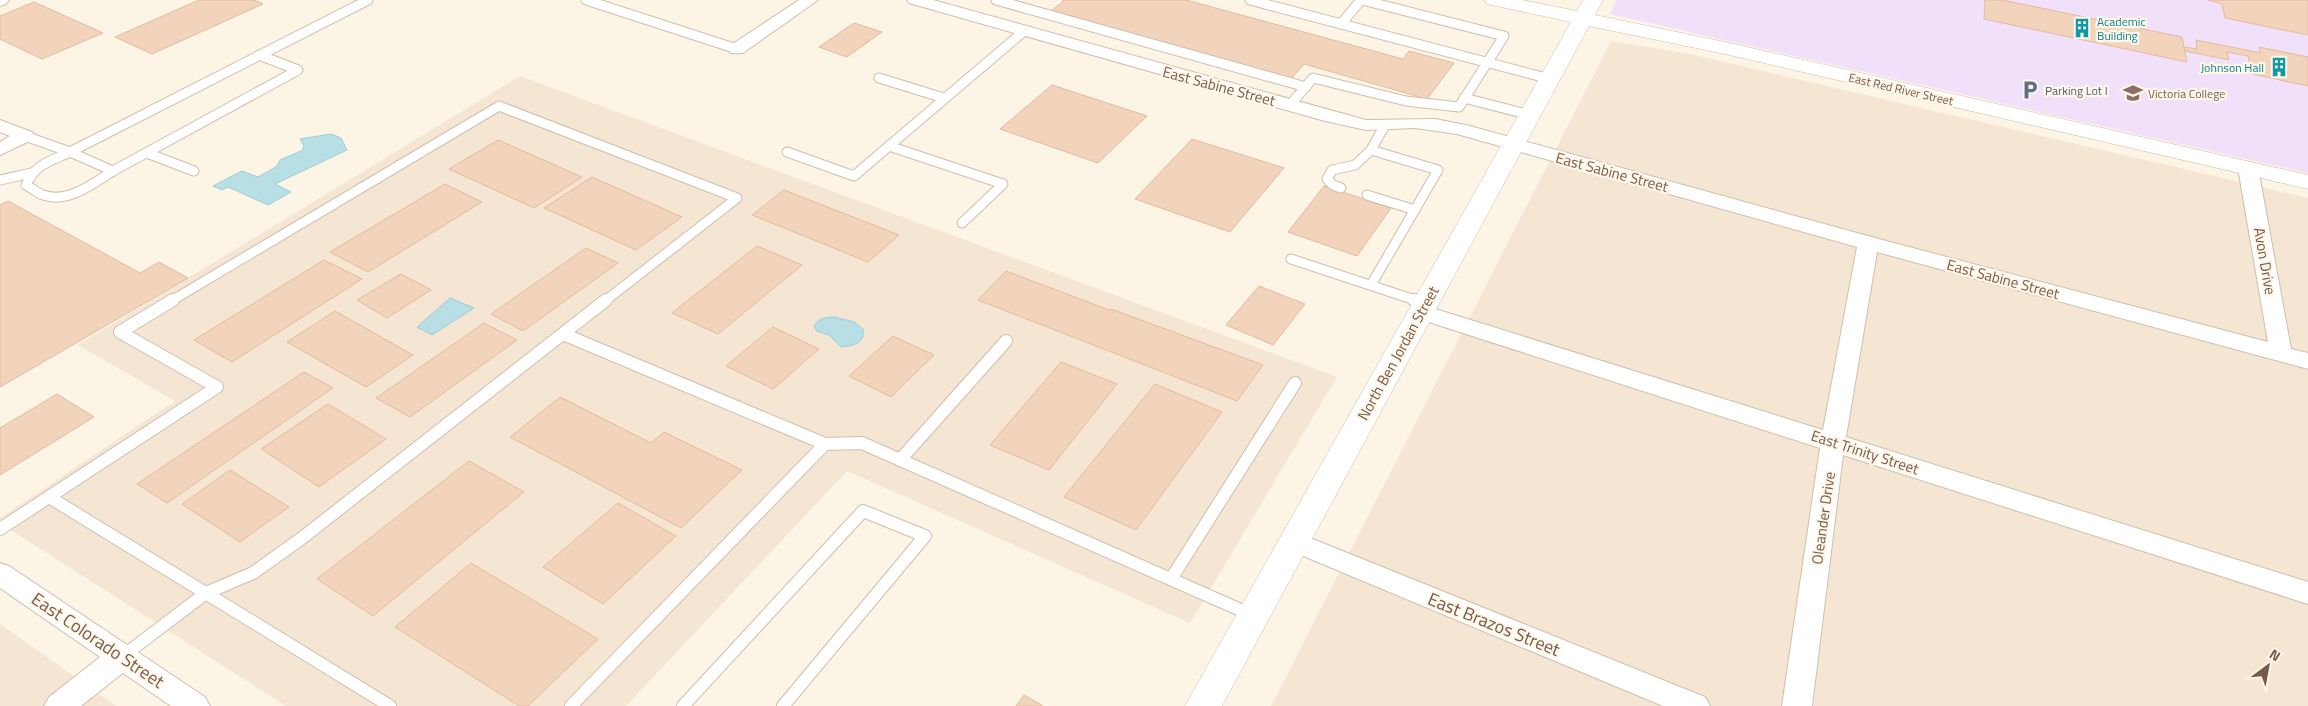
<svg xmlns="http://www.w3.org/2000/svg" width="2308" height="706" font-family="'Titillium Web',sans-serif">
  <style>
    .residential { fill: #f4e6d2 }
    .education { fill: #f1e0f9 }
    .water { fill: #b8dee6; stroke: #9ecdd8 }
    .building { fill: #f2d3bb; stroke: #e5ba9b }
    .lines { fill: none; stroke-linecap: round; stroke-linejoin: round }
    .lane-far1-casing { stroke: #d0bead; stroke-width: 11 }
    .lane-casing { stroke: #d0bead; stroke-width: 14 }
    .street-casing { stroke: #d0bead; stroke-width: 2 }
    .secondary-casing { stroke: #d3beaa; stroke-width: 1 }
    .lane-far1 { stroke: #fff; stroke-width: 9 }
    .lane { stroke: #fff; stroke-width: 12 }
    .street { fill: #fff; fill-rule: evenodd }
    .secondary { fill: #fff; fill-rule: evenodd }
    .labels { text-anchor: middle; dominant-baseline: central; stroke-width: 4.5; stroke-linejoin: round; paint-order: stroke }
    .far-culture-label { font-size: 12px; fill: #0d838f; stroke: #fff7ea; text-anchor: start }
    .far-street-label { font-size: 12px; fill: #755a49; stroke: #fff7ea }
    .far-service-label { font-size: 12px; fill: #4e5e75; stroke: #fff7ea; text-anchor: start }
    .far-education-label { font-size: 12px; fill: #785e54; stroke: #fff7ea; text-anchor: start }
    .street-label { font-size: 15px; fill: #755a49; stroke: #fff7ea }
    .near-street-label { font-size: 18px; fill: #755a49; stroke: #fff7ea }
  </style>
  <rect width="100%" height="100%" fill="#fcf4e4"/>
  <g class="residential">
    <path d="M1611 41 1685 53 2308 198V706H1271Z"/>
    <path d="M520 76 1337 377 1190 623 847 471 626 706H286L0 523V518L175 401 78 345Z"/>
    <path d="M0 624 116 706H0Z"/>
  </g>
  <path class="education" d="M1617 0H2308V173L1610 14Z"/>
  <g class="water">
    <path d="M331 134 341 138 347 150 275 184 291 192 268 205 228 187 222 190 213 186 242 171 258 177 277 166 280 160 303 150 304 146 300 139Z"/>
    <path d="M450 298 474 308 432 335 417 327Z"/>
    <path d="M835 317 854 322 863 329C866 343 852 346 841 347L829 335 817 331 814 327C817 318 827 317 835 317Z"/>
  </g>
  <g class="building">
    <path d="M199 0H254L263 4 152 54 115 37Z"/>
    <path d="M1062 0H1186L1403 59 1409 51 1454 63 1427 99 1304 64 1290 80 1051 11 1064 1Z"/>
    <path d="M1985 0H2002L2182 37 2187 62 1984 19Z"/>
    <path d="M2208 0H2308V35L2225 18 2222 4Z"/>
    <path d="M34 2 103 33 42 59 0 39V16Z"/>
    <path d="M854 23 882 32 847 57 819 47Z"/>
    <path d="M2196 40 2261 53 2259 47 2308 57V86L2252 74 2248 56 2227 52 2229 60 2185 51 2184 47 2197 49Z"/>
    <path d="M1052 85 1147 116 1098 163 1000 129Z"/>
    <path d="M1192 139 1284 168 1230 232 1135 199Z"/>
    <path d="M498 140 582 177 534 208 449 169Z"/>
    <path d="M592 177 682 217 636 250 544 208Z"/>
    <path d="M445 184 482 202 368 272 330 252Z"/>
    <path d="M1324 186 1391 208 1357 256 1288 232Z"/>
    <path d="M784 190 899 235 868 262 752 215Z"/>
    <path d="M8 201 140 273 159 262 188 278 0 387V205Z"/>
    <path d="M757 246 802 265 718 334 672 313Z"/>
    <path d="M586 248 618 263 523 331 491 314Z"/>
    <path d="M324 260 362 279 232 362 194 340Z"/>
    <path d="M1006 271 1109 310 1111 309 1263 365 1237 401 978 300Z"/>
    <path d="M401 274 431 290 387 318 357 300Z"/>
    <path d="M1259 286 1305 304 1273 345 1226 325Z"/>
    <path d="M335 311 413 355 366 387 287 342Z"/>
    <path d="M484 323 517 340 410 417 376 398Z"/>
    <path d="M773 327 819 349 773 389 726 366Z"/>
    <path d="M893 336 934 355 891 397 849 376Z"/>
    <path d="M1061 362 1117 384 1049 470 990 445Z"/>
    <path d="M304 372 333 388 167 503 137 484Z"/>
    <path d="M1155 384 1222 412 1136 530 1064 497Z"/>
    <path d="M57 394 94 417 0 475V428Z"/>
    <path d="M560 397 651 443 664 432 742 470 681 528 510 437Z"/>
    <path d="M328 404 386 439 319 487 261 449Z"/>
    <path d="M469 461 524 492 373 616 317 579Z"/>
    <path d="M230 470 289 507 240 542 182 504Z"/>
    <path d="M618 503 676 536 603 604 543 567Z"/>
    <path d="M471 563 598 639 528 706H519L395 627Z"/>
    <path d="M1024 695 1043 706H1016Z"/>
  </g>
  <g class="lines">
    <defs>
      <g id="lane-far1">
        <path d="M586 0 737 49"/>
        <path d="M996 0 1306 87"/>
        <path d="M1250 0 1550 79"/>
        <path d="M1341 24 1361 0"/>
        <path d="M879 78 944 98"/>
        <path d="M1464 98 1530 115"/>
        <path d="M1290 105 1313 78 1406 101 1459 107 1504 36 1362 0"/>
        <path d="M25 136 70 152 368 0"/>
        <path d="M70 152 113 171C94 183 68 204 43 195 37 193 32 188 26 185 35 164 51 161 70 152Z"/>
        <path d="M787 152 854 176 889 146"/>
        <path d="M147 153 194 171"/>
        <path d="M113 171 298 70 259 55"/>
        <path d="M0 180 31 173"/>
        <path d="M1341 188 1333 185 1327 179 1332 170 1355 165 1371 150"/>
        <path d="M1367 195 1415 210"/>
        <path d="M962 223 1003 184 889 146 1023 32"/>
        <path d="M1291 259 1418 301"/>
        <path d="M1371 285 1438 170 1371 150 1385 125"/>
        <path d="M171 301 499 106 737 198 605 301"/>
      </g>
      <g id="lane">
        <path d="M1414 300 1426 304"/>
        <path d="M563 334 825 444 571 706"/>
        <path d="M825 444 862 443 1252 615"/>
        <path d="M900 460 1006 341"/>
        <path d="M49 497 390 706"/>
        <path d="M0 529 217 387 120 332 173 300"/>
        <path d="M1171 579 1295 383"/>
        <path d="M123 656 206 593 253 573 302 538 606 300"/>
        <path d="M683 706 863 511 925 536 783 706"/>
      </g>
      <g id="street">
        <path d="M0 0H9L6 4 0 6Z"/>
        <path d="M799 0H818L743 53H731L729 49 731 45Z"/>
        <path d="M907 0H933L1366 120 1435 119 1466 125 1875 238 2268 342 2238 168 2241 164 2248 162 2255 164 2258 168 2291 349 2308 353V369L1877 252 1846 437 2308 582V604L1843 455 1812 706H1782L1820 448 1413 317 1410 312 1413 307 1421 305 1429 307 1823 430 1857 247 1457 134 1415 128 1366 130 1325 121 909 3Z"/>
        <path d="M0 120 32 132 34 136 32 140 0 155V142L10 136 0 132Z"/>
        <path d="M1293 531 1705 697 1710 706H1663L1284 548 1280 541 1284 534Z"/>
        <path d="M0 563 9 566 205 697 210 706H171L123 673 81 706H44L49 697 100 657 0 588Z"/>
      </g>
      <path id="secondary" d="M1484 0H1522L1577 11 1583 0H1603L1595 15 1725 42 2308 175V189L1725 54 1589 26 1222 706H1185L1571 22 1487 4Z"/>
    </defs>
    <use href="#lane-far1" class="lane-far1-casing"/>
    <use href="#lane" class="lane-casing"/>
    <use href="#street" class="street-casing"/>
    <use href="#secondary" class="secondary-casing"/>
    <use href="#lane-far1" class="lane-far1"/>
    <use href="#lane" class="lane"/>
    <use href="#street" class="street"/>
    <use href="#secondary" class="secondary"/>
  </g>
  <defs>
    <symbol id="building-bare" viewBox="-9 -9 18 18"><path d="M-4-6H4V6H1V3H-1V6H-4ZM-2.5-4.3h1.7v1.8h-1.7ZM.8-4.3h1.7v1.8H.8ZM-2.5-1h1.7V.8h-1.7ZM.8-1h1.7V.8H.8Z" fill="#0f9aa8" stroke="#fff7ea" stroke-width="2.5" paint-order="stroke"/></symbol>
    <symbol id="parking-bare" viewBox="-9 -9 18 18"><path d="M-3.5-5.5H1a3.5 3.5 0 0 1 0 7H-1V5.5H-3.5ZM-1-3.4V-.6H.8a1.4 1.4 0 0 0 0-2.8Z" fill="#5c6f8a" stroke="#fff7ea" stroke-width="2.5" paint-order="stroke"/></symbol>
    <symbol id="university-bare" viewBox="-9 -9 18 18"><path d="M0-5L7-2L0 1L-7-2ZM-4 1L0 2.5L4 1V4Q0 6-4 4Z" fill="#8d6e63" stroke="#fff7ea" stroke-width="2.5" paint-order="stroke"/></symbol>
  </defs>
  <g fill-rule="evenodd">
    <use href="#building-bare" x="2068" y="14" width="28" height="28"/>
    <use href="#building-bare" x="2265" y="53" width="28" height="28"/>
    <use href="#parking-bare" x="2016" y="76" width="28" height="28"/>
    <use href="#university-bare" x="2119" y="79" width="28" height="28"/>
  </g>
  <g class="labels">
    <g class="far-culture-label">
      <text x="2097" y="21">Academic<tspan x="2097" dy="14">Building</tspan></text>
      <text x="2264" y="67" text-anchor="end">Johnson Hall</text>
    </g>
    <g class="far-street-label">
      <text transform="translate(1901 89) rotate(13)">East Red River Street</text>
    </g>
    <g class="far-service-label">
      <text x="2045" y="90">Parking Lot I</text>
    </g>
    <g class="far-education-label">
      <text x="2148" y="93">Victoria College</text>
    </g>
    <g class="street-label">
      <text transform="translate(1219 86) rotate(15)">East Sabine Street</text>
      <text transform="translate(1612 172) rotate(15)">East Sabine Street</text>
      <text transform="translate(2265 261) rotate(80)">Avon Drive</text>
      <text transform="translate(2003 279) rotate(15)">East Sabine Street</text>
      <text transform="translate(1398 353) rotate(-61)">North Ben Jordan Street</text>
      <text transform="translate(1865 452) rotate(18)">East Trinity Street</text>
      <text transform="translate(1823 518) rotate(-82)">Oleander Drive</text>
    </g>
    <g class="near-street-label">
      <text transform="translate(1494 624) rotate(22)">East Brazos Street</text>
      <text transform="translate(98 640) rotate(34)">East Colorado Street</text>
    </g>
  </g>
  <g transform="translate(2268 666) rotate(32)" stroke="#fff7ea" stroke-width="4" paint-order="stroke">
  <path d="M0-4L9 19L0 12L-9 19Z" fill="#755a49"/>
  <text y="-8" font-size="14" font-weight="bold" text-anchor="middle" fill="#755a49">N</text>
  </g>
</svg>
